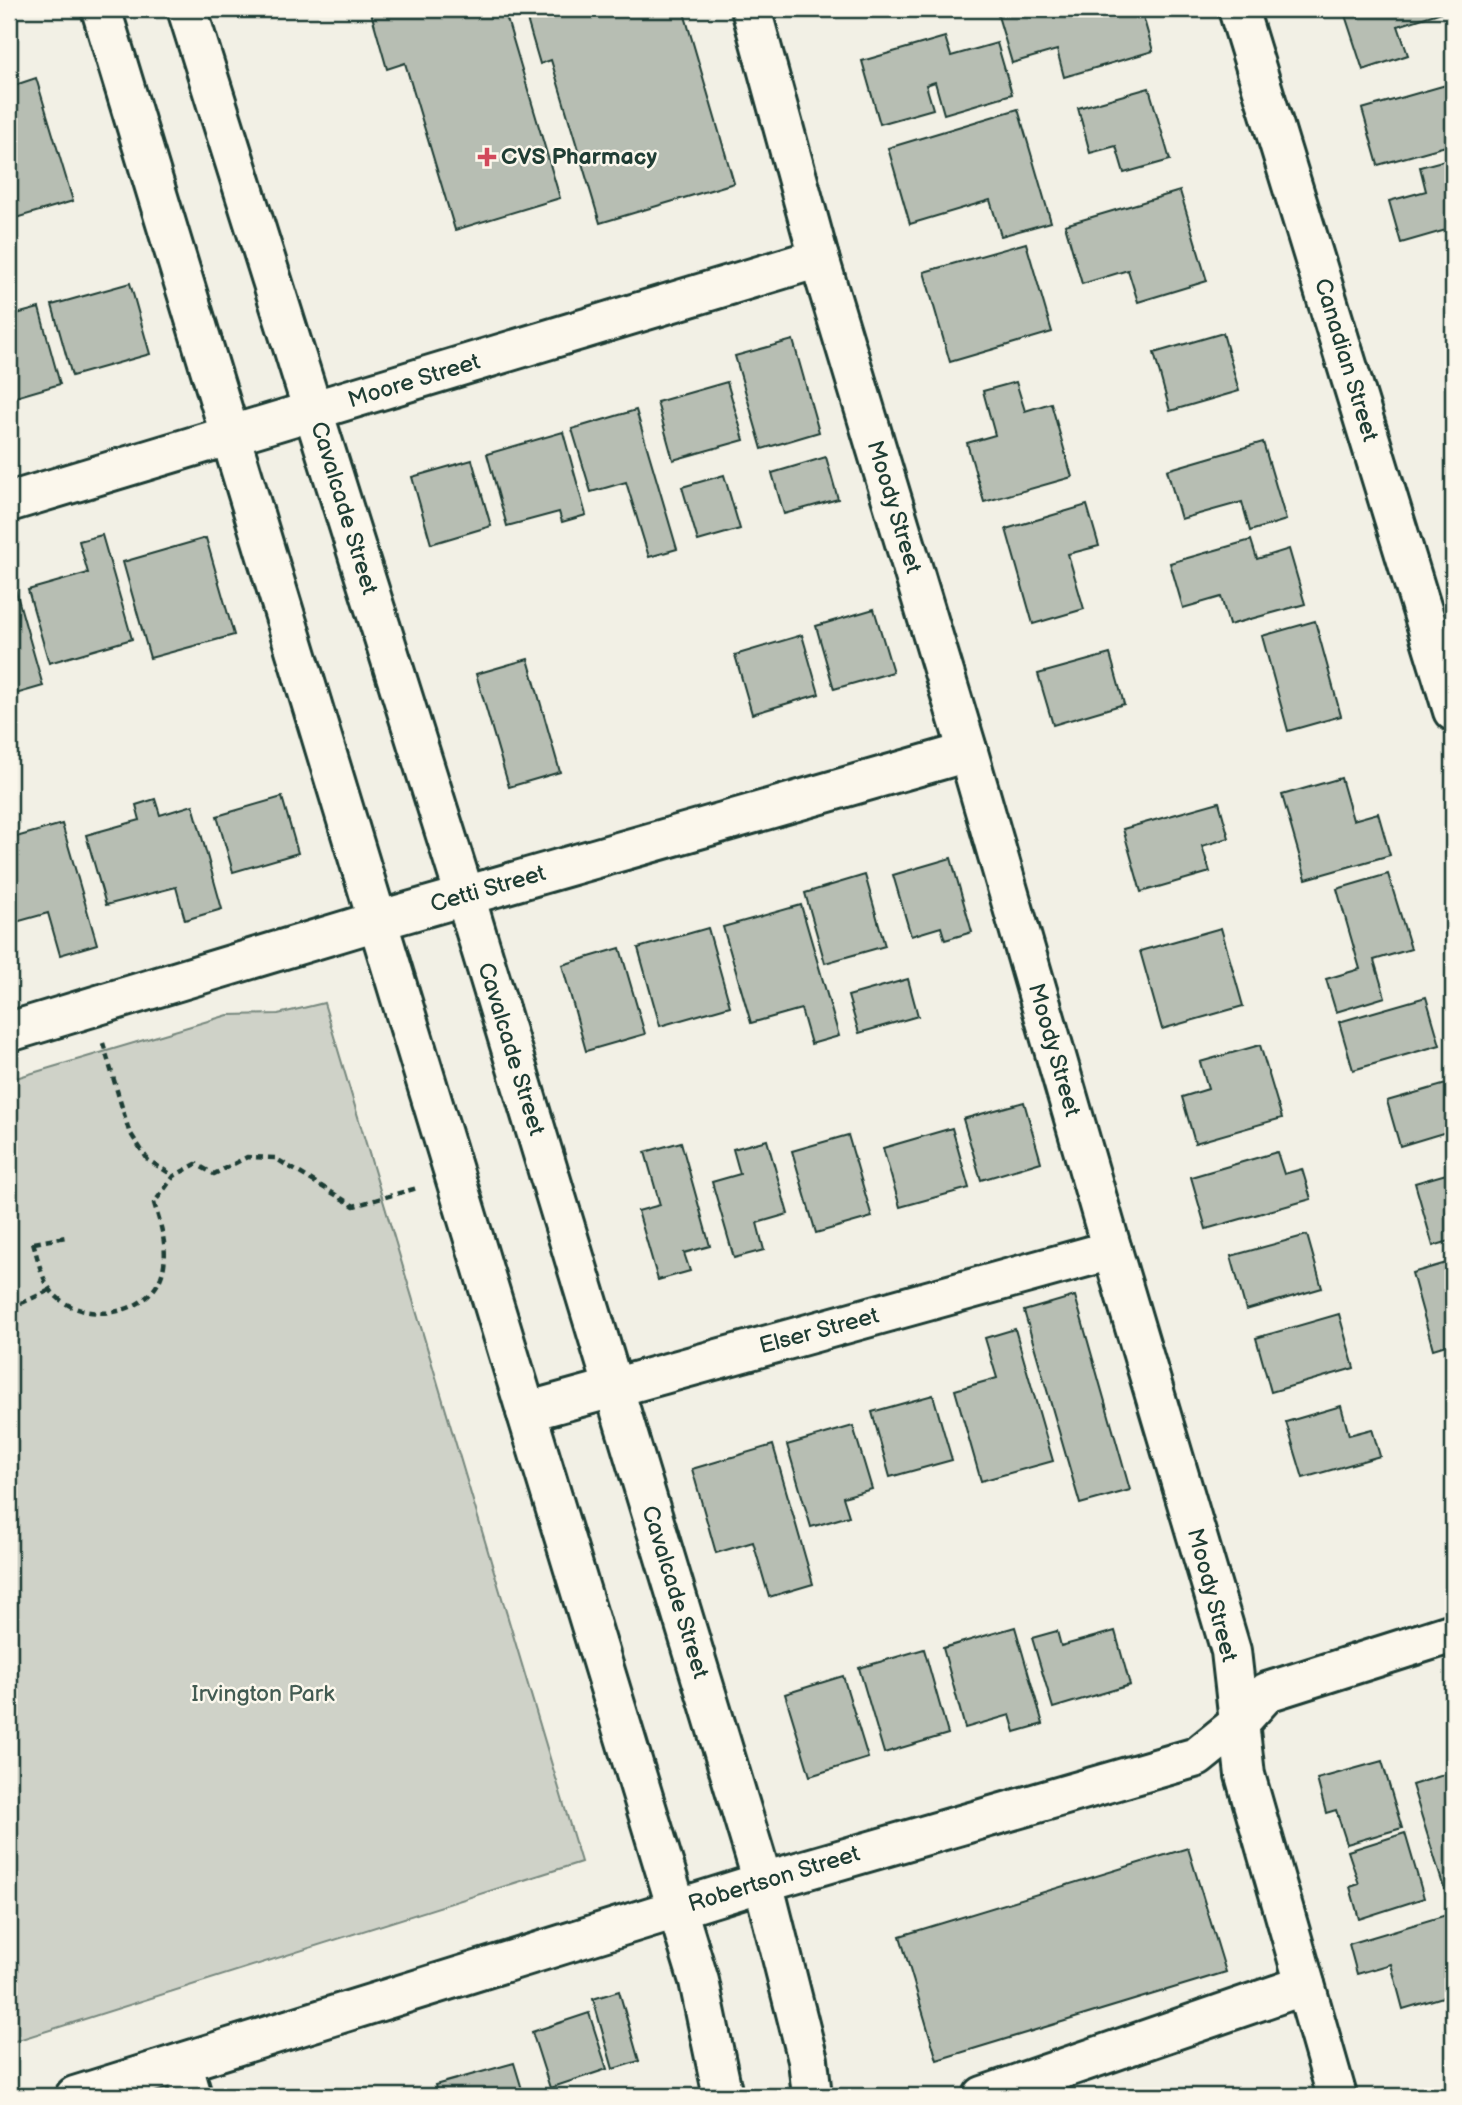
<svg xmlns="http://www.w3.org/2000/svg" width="1462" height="2105" font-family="'Balsamiq Sans',sans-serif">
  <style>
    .green { fill: #cfd2c8; stroke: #77887e; stroke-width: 2 }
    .building { fill: #b7beb3; stroke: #1f3d34; stroke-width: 2 }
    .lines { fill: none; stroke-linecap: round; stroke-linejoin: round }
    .minor-casing { stroke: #1f3d34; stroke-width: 44 }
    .major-casing { stroke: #1f3d34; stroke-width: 44 }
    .path { stroke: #1f3d34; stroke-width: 4.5; stroke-dasharray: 7 5; stroke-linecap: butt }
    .minor { stroke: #fbf7ec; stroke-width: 38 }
    .major { stroke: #fbf7ec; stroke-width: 38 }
    .poi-dot { fill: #d1495b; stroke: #fbf7ec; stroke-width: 2.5 }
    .labels { text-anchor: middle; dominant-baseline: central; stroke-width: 5; stroke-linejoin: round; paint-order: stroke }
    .poi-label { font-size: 23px; font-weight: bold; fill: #1f3d34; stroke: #fbf7ec; text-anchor: start }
    .street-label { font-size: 23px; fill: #1f3d34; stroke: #fbf7ec }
    .park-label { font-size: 23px; fill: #425b52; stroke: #fbf7ec }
  </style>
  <rect width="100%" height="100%" fill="#f2f0e5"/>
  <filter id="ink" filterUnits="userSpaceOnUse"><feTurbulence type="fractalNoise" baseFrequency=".0143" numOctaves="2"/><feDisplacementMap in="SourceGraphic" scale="14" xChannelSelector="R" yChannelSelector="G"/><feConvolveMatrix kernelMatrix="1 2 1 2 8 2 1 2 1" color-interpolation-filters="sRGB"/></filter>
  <g filter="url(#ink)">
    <path class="green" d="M324 1003 581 1862 9 2043V1080L228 1015 278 1014Z"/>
    <g class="building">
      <path d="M370 9H504L560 198 455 230 405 63 387 69Z"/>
      <path d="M524 9H683L734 183 600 223 551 60 540 64Z"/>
      <path d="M996 9H1141L1153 51 1064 77 1057 50 1012 63Z"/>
      <path d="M1343 9H1451L1398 26 1408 55 1363 70Z"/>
      <path d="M945 37 951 56 997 43 1012 94 944 114 935 82 926 85 933 109 880 124 862 61Z"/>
      <path d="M36 78 73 201 9 220V87Z"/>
      <path d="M1446 85 1453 112V144L1378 165 1362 109Z"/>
      <path d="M1149 88 1170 160 1124 173 1116 146 1090 153 1078 108Z"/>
      <path d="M1018 109 1051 222 1001 236 990 200 910 224 888 148Z"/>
      <path d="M1453 158V228L1401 243 1389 201 1426 191 1420 167Z"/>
      <path d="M1180 191 1207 281 1138 302 1128 270 1082 284 1065 225Z"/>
      <path d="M1026 243 1052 332 950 362 924 272Z"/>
      <path d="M130 283 150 354 72 376 52 305Z"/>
      <path d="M39 308 60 384 9 399V316Z"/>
      <path d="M1223 333 1239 391 1170 411 1154 353Z"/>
      <path d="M793 340 819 432 762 449 735 356Z"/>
      <path d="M727 382 744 440 673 460 657 402Z"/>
      <path d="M1016 382 1025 411 1051 403 1072 477 984 502 967 443 995 435 983 391Z"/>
      <path d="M636 410 677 549 649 557 626 482 591 492 572 429Z"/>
      <path d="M563 432 586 515 562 522 559 512 507 526 487 454Z"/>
      <path d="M1263 442 1286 520 1250 531 1242 502 1181 519 1167 470Z"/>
      <path d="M826 457 838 499 784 514 772 473Z"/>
      <path d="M472 460 491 526 431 544 412 477Z"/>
      <path d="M724 475 740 529 698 541 682 487Z"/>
      <path d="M1087 505 1099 546 1068 554 1084 609 1033 624 1006 529Z"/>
      <path d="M102 535 132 639 49 663 28 590 88 573 79 541Z"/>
      <path d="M206 538 234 635 150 658 123 562Z"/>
      <path d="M1251 540 1257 559 1289 549 1305 604 1229 625 1221 597 1183 608 1170 563Z"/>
      <path d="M9 567 43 686 9 696Z"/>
      <path d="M874 609 893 672 834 689 816 626Z"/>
      <path d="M1315 621 1341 716 1288 731 1262 636Z"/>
      <path d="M802 635 819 694 752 714 735 655Z"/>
      <path d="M1110 654 1124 704 1053 725 1038 674Z"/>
      <path d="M528 659 560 772 509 787 476 674Z"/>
      <path d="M1341 778 1353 820 1378 813 1390 855 1306 879 1282 795Z"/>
      <path d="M282 797 298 853 233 872 217 816Z"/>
      <path d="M155 799 160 815 193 805 222 909 185 920 176 887 106 905 86 835 140 820 136 805Z"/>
      <path d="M1219 802 1229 838 1202 846 1210 872 1141 892 1123 829Z"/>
      <path d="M62 824 97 944 60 955 48 913 9 924V839Z"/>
      <path d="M951 858 972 932 945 940 941 927 911 936 893 875Z"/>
      <path d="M1388 874 1411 949 1374 960 1385 997 1336 1012 1326 979 1360 969 1337 889Z"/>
      <path d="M865 875 885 946 825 963 805 893Z"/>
      <path d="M801 905 839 1036 811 1044 801 1009 751 1023 723 927Z"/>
      <path d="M708 928 730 1006 660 1026 638 948Z"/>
      <path d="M1221 928 1243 1006 1162 1029 1140 951Z"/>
      <path d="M620 948 645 1034 586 1051 562 965Z"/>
      <path d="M908 979 918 1016 859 1033 848 996Z"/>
      <path d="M1426 997 1440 1045 1353 1070 1339 1022Z"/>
      <path d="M1260 1045 1282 1118 1195 1143 1182 1097 1208 1089 1200 1062Z"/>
      <path d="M1453 1082V1130L1400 1146 1387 1101Z"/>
      <path d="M1024 1102 1041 1162 981 1180 963 1119Z"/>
      <path d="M952 1128 969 1188 900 1207 883 1148Z"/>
      <path d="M848 1135 872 1217 816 1233 792 1151Z"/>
      <path d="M767 1140 788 1214 757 1223 764 1250 734 1258 712 1182 740 1174 733 1149Z"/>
      <path d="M681 1142 710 1246 684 1253 690 1271 658 1280 638 1211 660 1205 645 1152Z"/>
      <path d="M1277 1152 1284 1174 1302 1169 1311 1199 1206 1229 1191 1177Z"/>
      <path d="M1453 1172V1240L1433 1246 1415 1183Z"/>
      <path d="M1307 1235 1322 1288 1246 1310 1231 1256Z"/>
      <path d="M1453 1261V1343L1433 1349 1412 1273Z"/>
      <path d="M1075 1296 1130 1490 1080 1504 1024 1311Z"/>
      <path d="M1339 1314 1354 1368 1271 1392 1256 1338Z"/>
      <path d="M1015 1329 1053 1461 981 1481 955 1390 997 1378 985 1338Z"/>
      <path d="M933 1395 952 1460 890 1477 872 1412Z"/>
      <path d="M1341 1406 1349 1435 1372 1429 1380 1456 1303 1478 1286 1422Z"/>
      <path d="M853 1426 872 1489 843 1497 849 1516 811 1527 787 1445Z"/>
      <path d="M773 1445 813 1584 769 1597 753 1542 716 1553 692 1469Z"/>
      <path d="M1015 1627 1043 1724 1015 1732 1010 1715 965 1728 943 1648Z"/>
      <path d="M1057 1631 1061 1646 1115 1631 1130 1685 1053 1708 1032 1638Z"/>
      <path d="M924 1649 948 1734 884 1753 859 1668Z"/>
      <path d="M843 1676 868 1758 810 1776 785 1694Z"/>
      <path d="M1382 1761 1402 1828 1347 1844 1336 1810 1326 1813 1317 1779Z"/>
      <path d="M1453 1772V1900L1448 1901 1412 1785Z"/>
      <path d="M1405 1833 1424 1898 1359 1919 1350 1887 1359 1884 1348 1851Z"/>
      <path d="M1188 1848 1226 1972 937 2060 900 1936Z"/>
      <path d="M1453 1913V1994L1403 2009 1391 1964 1357 1974 1349 1944Z"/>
      <path d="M619 1991 639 2061 613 2069 593 1999Z"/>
      <path d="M589 2013 607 2069 550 2088 532 2032Z"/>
      <path d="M514 2063 524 2096H438L435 2085Z"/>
    </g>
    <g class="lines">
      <defs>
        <g id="minor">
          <path d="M751 9 819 258 968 752 1112 1250 1231 1651 1245 1775 1337 2096"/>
          <path d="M1238 9 1453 711"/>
          <path d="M9 502 819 258"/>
          <path d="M9 1032 377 921 968 752"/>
          <path d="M526 1412 1112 1250"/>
          <path d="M182 2063 192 2096"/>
          <path d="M75 2096 763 1882 1197 1757 1239 1723 1267 1692 1453 1633"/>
          <path d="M983 2096 1305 1985"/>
        </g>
        <g id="major">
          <path d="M101 9 677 1909 699 1981 723 2096"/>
          <path d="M187 9 465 896 763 1882 808 2060 812 2096"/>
        </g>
      </defs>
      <use href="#minor" class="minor-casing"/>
      <use href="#major" class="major-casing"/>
      <g class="path">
        <path d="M103 1043 129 1131 148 1160 174 1176"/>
        <path d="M33 1242C38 1259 41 1278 52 1292 80 1325 145 1318 161 1277 170 1252 161 1226 154 1203L174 1176 196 1164 214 1174 247 1157 275 1158 354 1206 417 1188"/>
        <path d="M34 1243 66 1237"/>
        <path d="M9 1306 24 1302 50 1290"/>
      </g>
      <use href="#minor" class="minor"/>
      <use href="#major" class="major"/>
    </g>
  </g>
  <path class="poi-dot" d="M483.5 146.5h7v7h7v7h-7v7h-7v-7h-7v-7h7z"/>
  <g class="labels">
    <g class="poi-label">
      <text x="501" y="157">CVS Pharmacy</text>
    </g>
    <g class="street-label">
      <text transform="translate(1346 360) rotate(73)">Canadian Street</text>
      <text transform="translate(414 381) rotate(-17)">Moore Street</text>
      <text transform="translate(894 507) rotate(73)">Moody Street</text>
      <text transform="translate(344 508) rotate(73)">Cavalcade Street</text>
      <text transform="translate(488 889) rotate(-16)">Cetti Street</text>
      <text transform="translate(511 1049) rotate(73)">Cavalcade Street</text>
      <text transform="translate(1054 1050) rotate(74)">Moody Street</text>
      <text transform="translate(819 1331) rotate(-15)">Elser Street</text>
      <text transform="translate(675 1592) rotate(73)">Cavalcade Street</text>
      <text transform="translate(1212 1595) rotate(75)">Moody Street</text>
      <text transform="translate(774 1879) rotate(-17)">Robertson Street</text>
    </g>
    <g class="park-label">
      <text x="263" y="1694">Irvington Park</text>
    </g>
  </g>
  <rect width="1462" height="2105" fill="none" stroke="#fbf7ec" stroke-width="35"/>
  <rect x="18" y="18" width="1427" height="2070" fill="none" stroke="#1f3d34" stroke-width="2.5" filter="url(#ink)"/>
</svg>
